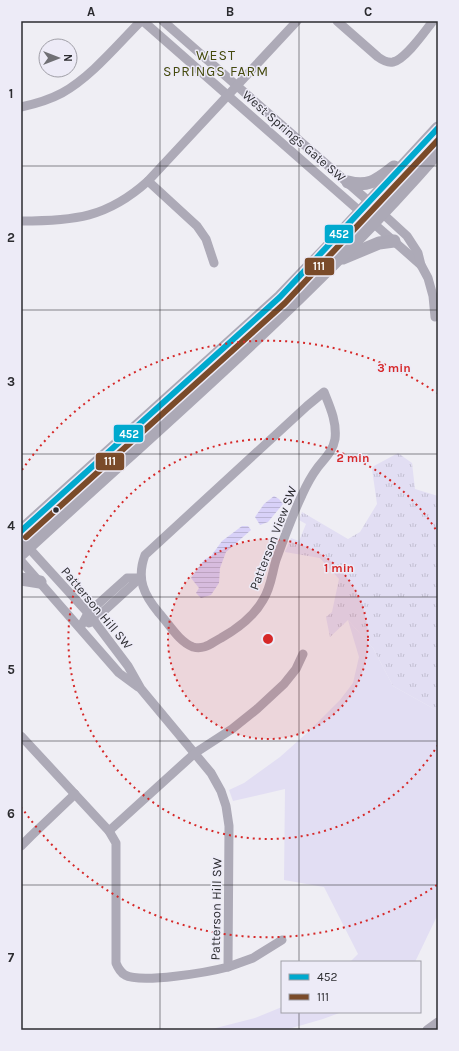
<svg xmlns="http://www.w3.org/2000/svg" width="459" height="1051" font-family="Karla,sans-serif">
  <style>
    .grass { fill: #e2def3 }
    .park { fill: url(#park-tufts) }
    .water { fill: url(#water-rules) }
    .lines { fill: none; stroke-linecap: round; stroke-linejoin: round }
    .minor { stroke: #adaab7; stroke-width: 9 }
    .tertiary { stroke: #adaab7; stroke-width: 11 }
    .secondary { stroke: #aca9b6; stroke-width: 13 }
    .bus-1-casing { stroke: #edebf7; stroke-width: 9 }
    .bus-2-casing { stroke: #edebf7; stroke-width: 9 }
    .bus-1 { stroke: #00a9ce; stroke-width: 6 }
    .bus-2 { stroke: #7a4b2a; stroke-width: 6 }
    .grid { fill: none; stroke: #2c2c30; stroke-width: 1; stroke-opacity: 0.55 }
    .ring { fill: none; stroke: #d62828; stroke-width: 2; stroke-dasharray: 2 4 }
    .bus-dot { fill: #2c2c30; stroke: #edebf7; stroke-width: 1.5 }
    .labels { text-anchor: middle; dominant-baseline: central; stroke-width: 3; stroke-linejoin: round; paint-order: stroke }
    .street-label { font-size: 13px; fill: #2c2c30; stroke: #edebf7 }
    .neighbourhood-label { font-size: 14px; letter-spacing: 1px; fill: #454a0d; stroke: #edebf7 }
    .centre { fill: #d62828; stroke: #edebf7; stroke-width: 2 }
    .ring-label { font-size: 12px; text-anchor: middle; font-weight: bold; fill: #d62828; stroke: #edebf7; stroke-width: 3; stroke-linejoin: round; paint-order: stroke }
    .line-badge { stroke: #edebf7; stroke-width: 1.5 }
    .badge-label { font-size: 11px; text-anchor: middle; font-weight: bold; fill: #fff }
    .neatline { fill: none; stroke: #2c2c30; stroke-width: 1.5 }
    .grid-label { font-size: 13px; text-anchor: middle; font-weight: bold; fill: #2c2c30 }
  </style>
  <defs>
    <pattern id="park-tufts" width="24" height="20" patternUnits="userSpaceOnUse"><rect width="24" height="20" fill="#e2def3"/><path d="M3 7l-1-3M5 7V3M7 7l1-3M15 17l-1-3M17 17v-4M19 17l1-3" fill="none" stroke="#c2bfd1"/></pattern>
    <pattern id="water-rules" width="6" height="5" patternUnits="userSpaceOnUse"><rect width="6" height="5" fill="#d8d1f8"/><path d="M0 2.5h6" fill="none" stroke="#bab4d5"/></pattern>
  </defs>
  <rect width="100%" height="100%" fill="#efeef4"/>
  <g class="grass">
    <path d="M348 620 373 648 393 686 438 711V914L415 962H350L358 954 324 887 284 880 285 789 233 801 229 790 244 783 280 757 308 732 340 700 353 683 359 657Z"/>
    <path d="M282 1007V1012H342L323 1019 285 1030H212V1029L255 1018Z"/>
  </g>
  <path class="park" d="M398 453 412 463 415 489 438 496V711L393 686 373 648 348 620 330 637 326 617 332 612 339 579 320 558 285 552 291 538 299 541 306 524 299 520 302 512 348 539 360 532 377 504 372 469 374 466Z"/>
  <g class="water">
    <path d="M274 496 279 499 283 504 268 522 260 525 255 517 264 504Z"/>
    <path d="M242 526H248L251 530 226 552 220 568 219 583 211 595 201 598 196 593 199 588 191 578 204 560 211 556 222 541Z"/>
  </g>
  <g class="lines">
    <g class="minor">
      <path d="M143 21 421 265"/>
      <path d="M163 21 382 213 407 236 418 253 421 265 428 278 433 296 435 317"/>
      <path d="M337 21 378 57C382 60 387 63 393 62 406 59 425 31 433 21"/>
      <path d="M21 107C35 104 49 100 62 93 91 77 117 45 141 21"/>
      <path d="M148 181 197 226 206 239 214 263"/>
      <path d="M21 221C74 221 107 218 148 181L297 21"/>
      <path d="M324 392C330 407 337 422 335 439 333 451 325 458 318 467 312 475 306 486 302 495 292 516 284 538 276 560 272 573 271 588 263 600 254 616 237 629 221 638 211 643 205 650 193 647 179 642 169 624 159 613 144 595 136 579 145 555L307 406Z"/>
      <path d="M21 561 119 673 138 687"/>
      <path d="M89 623 93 621 140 578"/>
      <path d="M80 628 88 613 127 578H140"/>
      <path d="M21 736 109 831 116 843V963C118 968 120 972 125 975 141 984 209 972 228 967L229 826 226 806 221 791 211 773 141 689 128 666 88 613 28 547"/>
      <path d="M109 831 195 753 232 729 257 709 284 684 296 669 303 654"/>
      <path d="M21 846 31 836 75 794"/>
      <path d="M228 967 253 958 282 940"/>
      <path d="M427 1030 438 1022"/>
    </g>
    <path class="tertiary" d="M21 539 28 547"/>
    <g class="secondary">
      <path d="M348 182C369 188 378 179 394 167"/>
      <path d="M343 258 379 243 394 241"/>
      <path d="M21 531 280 297 329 246 438 128"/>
      <path d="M21 554C163 423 311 298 438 152"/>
      <path d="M21 579 40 582"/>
    </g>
    <defs>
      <path id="bus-1" d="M21 531 280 297 438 128"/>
      <path id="bus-2" d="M26 537 285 303 438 140"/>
    </defs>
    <use href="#bus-1" class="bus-1-casing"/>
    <use href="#bus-2" class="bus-2-casing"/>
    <use href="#bus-1" class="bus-1"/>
    <use href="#bus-2" class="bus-2"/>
  </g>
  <path class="grid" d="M160 21V1030M299 21V962M21 166H438M21 310H438M21 454H438M21 597H438M21 741H438M21 885H438M299 1012V1030"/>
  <circle cx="268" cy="639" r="100" fill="#d62828" fill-opacity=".12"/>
  <g class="ring">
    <circle cx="268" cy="639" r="100"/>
    <path d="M438 745A200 200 0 1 1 438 533"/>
    <path d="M437 885A299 299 0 0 1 22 808M22 470A299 299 0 0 1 437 393"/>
  </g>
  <circle class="bus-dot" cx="56" cy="510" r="3.5"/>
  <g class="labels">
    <g class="street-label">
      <text transform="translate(294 136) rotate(41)">West Springs Gate SW</text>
      <text transform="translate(273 538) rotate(-69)">Patterson View SW</text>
      <text transform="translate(97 608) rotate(50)">Patterson Hill SW</text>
      <text transform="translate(216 909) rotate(-89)">Patterson Hill SW</text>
    </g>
    <g class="neighbourhood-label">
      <text x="216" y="55">WEST<tspan x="216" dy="16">SPRINGS FARM</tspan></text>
    </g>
  </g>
  <circle cx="268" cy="639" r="6" class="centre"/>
  <g class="ring-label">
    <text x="394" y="372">3 min</text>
    <text x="353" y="462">2 min</text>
    <text x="339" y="572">1 min</text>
  </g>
  <g class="line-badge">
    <rect x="324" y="224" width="30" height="20" rx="4" fill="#00a9ce"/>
    <rect x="304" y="257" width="31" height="19" rx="4" fill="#7a4b2a"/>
    <rect x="113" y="424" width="31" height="19" rx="4" fill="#00a9ce"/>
    <rect x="95" y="452" width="30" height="19" rx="4" fill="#7a4b2a"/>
  </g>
  <g class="badge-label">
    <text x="339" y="238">452</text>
    <text x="319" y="270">111</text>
    <text x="129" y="438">452</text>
    <text x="110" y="465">111</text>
  </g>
  <rect width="459" height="1051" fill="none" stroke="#edebf7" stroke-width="44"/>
  <rect x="281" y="961" width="140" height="52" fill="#edebf7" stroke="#a09fa7"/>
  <rect x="289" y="974" width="20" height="6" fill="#00a9ce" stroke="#a09fa7"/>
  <text x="317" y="981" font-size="12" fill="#2c2c30">452</text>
  <rect x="289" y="994" width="20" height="6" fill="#7a4b2a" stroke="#a09fa7"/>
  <text x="317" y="1001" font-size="12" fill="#2c2c30">111</text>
  <g transform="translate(58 58) rotate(90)"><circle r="19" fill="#edebf7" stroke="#a09fa7"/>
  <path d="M0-3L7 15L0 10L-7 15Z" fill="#707075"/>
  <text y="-6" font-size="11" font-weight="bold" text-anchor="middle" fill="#2c2c30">N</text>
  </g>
  <rect x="22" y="22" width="415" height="1007" class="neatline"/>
  <g class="grid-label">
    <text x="91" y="16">A</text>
    <text x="230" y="16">B</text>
    <text x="368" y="16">C</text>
    <text x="11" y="98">1</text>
    <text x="11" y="242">2</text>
    <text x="11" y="386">3</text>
    <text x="11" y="530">4</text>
    <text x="11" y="674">5</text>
    <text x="11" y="818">6</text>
    <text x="11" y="962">7</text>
  </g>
</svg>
